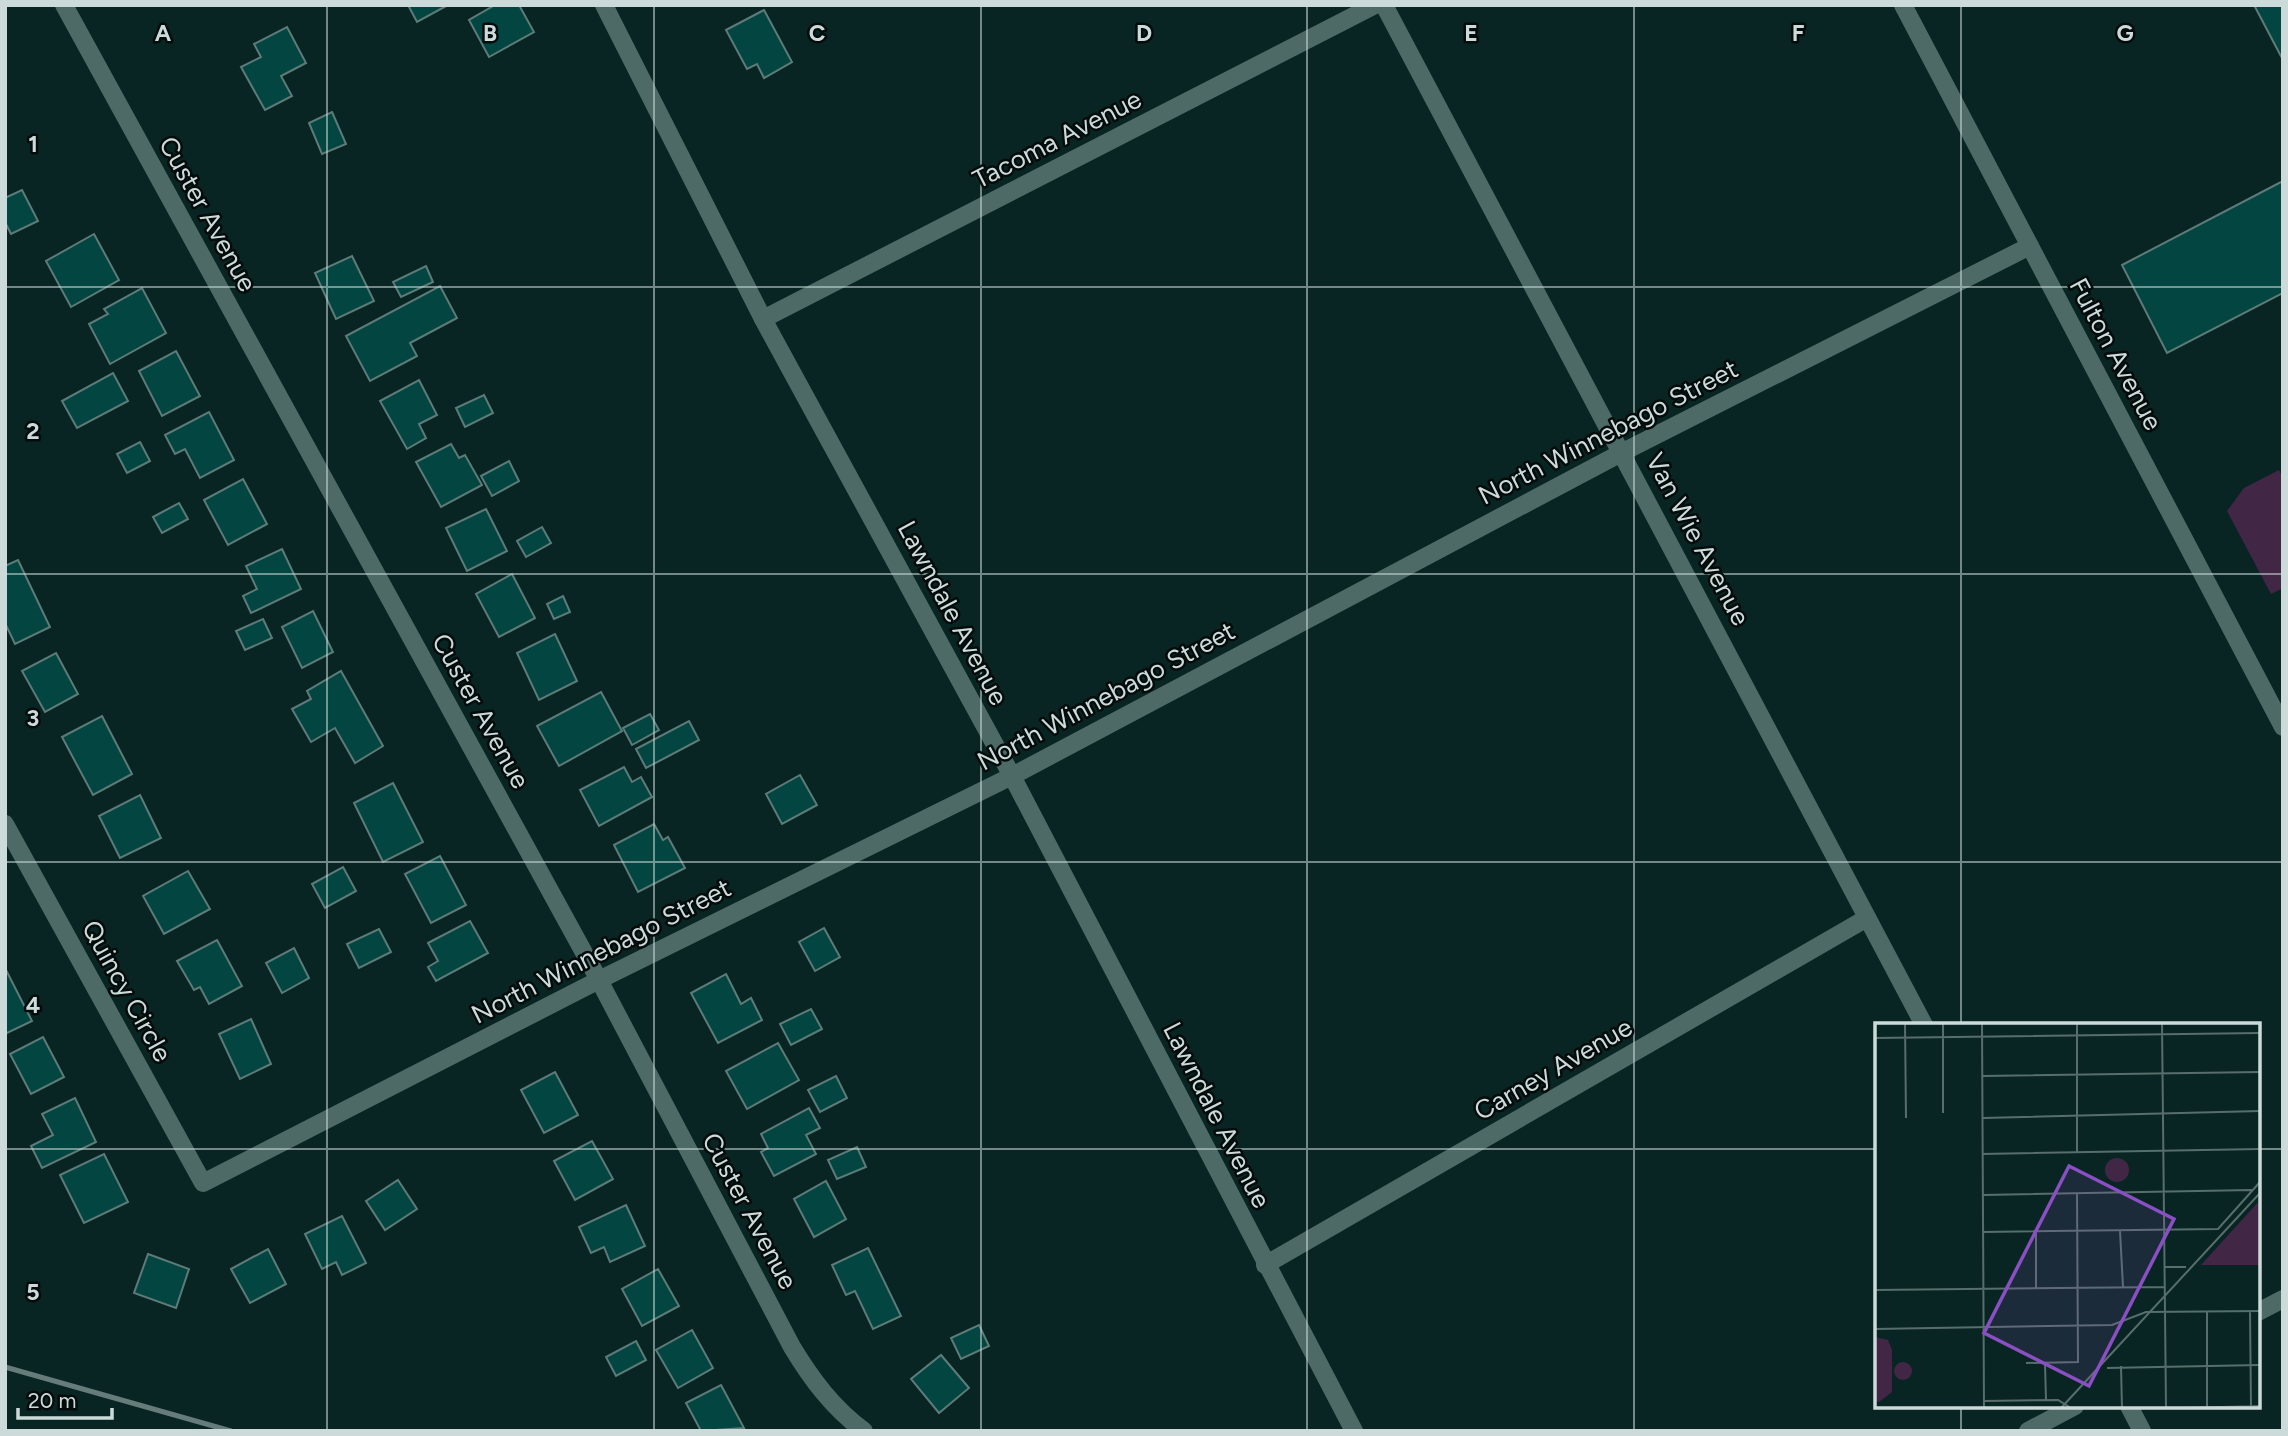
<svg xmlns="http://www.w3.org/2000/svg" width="2288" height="1436" font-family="Figtree,sans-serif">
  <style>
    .green { fill: #422646 }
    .building { fill: #034541; stroke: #5d7b78; stroke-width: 2 }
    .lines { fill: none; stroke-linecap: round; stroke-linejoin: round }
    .minor { stroke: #4d6a67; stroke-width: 18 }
    .rail { stroke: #667c7b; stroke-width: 5 }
    .grid { fill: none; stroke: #ccdbda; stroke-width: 2; stroke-opacity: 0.55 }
    .labels { text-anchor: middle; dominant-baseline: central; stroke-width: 5; stroke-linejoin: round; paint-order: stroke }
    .street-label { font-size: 26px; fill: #ccdbda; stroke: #030c0b }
    .inset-road { fill: none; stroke: #576e6c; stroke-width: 2 }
    .view { fill: #8b4fc4; fill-opacity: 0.15; stroke: #8b4fc4; stroke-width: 3.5 }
    .inset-edge { fill: none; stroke: #ccdbda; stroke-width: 3.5 }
    .grid-label { font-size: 23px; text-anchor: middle; font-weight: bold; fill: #ccdbda; stroke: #030c0b; stroke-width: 5; stroke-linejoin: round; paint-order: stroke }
  </style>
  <rect width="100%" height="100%" fill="#092523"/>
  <path class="green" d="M2279 470 2283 478V588L2271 594 2227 511 2244 488Z"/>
  <g class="building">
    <path d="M408 5H448L417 22Z"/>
    <path d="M495 5H519L534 32 489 57 469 20Z"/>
    <path d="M2254 5H2283V60Z"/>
    <path d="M764 10 792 62 764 78 757 64 747 69 726 30Z"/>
    <path d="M287 27 306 63 281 76 292 96 265 110 241 67 261 57 254 44Z"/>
    <path d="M332 112 346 144 322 154 309 123Z"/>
    <path d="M2283 181V293L2167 353 2122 265Z"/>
    <path d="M22 190 38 221 11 234 5 222V198Z"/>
    <path d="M94 234 119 280 71 307 46 261Z"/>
    <path d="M352 256 374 301 336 319 315 273Z"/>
    <path d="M426 266 433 282 401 297 393 282Z"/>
    <path d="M440 286 457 318 410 343 417 356 370 381 346 336Z"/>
    <path d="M142 288 166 333 110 364 89 324 108 314 104 309Z"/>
    <path d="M176 351 200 396 162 416 139 371Z"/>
    <path d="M113 373 128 401 77 428 62 401Z"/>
    <path d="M419 380 437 415 419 424 426 438 407 449 380 401Z"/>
    <path d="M484 395 493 413 465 427 456 408Z"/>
    <path d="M209 412 234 460 200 478 185 449 175 454 165 435Z"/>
    <path d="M140 442 150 461 127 473 117 454Z"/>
    <path d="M451 444 459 458 465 455 482 485 441 507 416 462Z"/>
    <path d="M509 461 519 481 492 496 481 476Z"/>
    <path d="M243 479 267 524 228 545 204 500Z"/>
    <path d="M179 503 188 519 162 533 153 517Z"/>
    <path d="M486 509 507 551 467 571 446 528Z"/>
    <path d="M542 527 551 543 526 557 517 541Z"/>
    <path d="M282 549 301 589 251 613 243 596 257 589 246 566Z"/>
    <path d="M18 560 50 627 15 644 5 623V566Z"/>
    <path d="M512 574 535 618 499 637 476 594Z"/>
    <path d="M563 596 570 612 554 619 547 604Z"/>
    <path d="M313 611 333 652 302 668 282 627Z"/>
    <path d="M263 619 272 638 245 650 236 631Z"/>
    <path d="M555 634 577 681 539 700 517 653Z"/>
    <path d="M56 653 78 694 45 712 22 671Z"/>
    <path d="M341 671 383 746 355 763 335 728 311 742 292 709 311 699 307 691Z"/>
    <path d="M601 692 622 731 559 766 537 726Z"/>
    <path d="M650 714 659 730 632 745 623 728Z"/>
    <path d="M102 716 132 774 93 795 62 737Z"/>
    <path d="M689 721 699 740 646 768 636 749Z"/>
    <path d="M624 767 632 782 641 777 652 797 599 826 580 790Z"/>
    <path d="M800 775 817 805 782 824 766 794Z"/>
    <path d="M393 783 423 842 383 862 354 803Z"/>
    <path d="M140 795 161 838 120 858 99 816Z"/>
    <path d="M654 824 663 840 668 837 685 868 638 892 614 845Z"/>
    <path d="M440 856 466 905 431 923 405 874Z"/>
    <path d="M343 867 356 891 325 908 312 884Z"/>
    <path d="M188 871 210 909 164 934 143 896Z"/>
    <path d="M470 921 488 953 436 981 428 967 438 961 428 943Z"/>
    <path d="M824 928 840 957 815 971 799 942Z"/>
    <path d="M379 929 391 952 359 968 347 944Z"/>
    <path d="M217 940 242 986 209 1004 200 987 194 990 177 961Z"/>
    <path d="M294 948 309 978 282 993 266 963Z"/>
    <path d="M5 968 32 1021 5 1034Z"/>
    <path d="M726 974 741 1004 751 998 762 1020 718 1043 691 993Z"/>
    <path d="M811 1009 822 1029 791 1045 780 1024Z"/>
    <path d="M251 1019 271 1064 240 1079 219 1034Z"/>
    <path d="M43 1037 64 1077 31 1094 10 1054Z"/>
    <path d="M778 1043 799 1080 747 1109 726 1071Z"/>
    <path d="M555 1072 578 1115 544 1133 521 1090Z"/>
    <path d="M836 1076 847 1098 820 1112 808 1090Z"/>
    <path d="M75 1098 96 1142 42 1168 31 1146 53 1135 42 1114Z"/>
    <path d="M809 1108 820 1128 806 1135 816 1154 774 1176 761 1152 768 1148 761 1134Z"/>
    <path d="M592 1141 613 1179 575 1200 554 1161Z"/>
    <path d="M857 1147 866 1167 837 1179 828 1160Z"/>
    <path d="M104 1154 128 1202 84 1223 60 1175Z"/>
    <path d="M398 1180 417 1209 385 1230 366 1201Z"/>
    <path d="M826 1181 846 1219 814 1237 794 1199Z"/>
    <path d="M626 1205 645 1246 610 1262 604 1247 591 1253 579 1227Z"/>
    <path d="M342 1216 366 1263 342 1275 336 1262 322 1269 305 1234Z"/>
    <path d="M868 1248 901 1316 873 1329 855 1291 846 1295 832 1265Z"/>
    <path d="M268 1249 286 1284 250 1303 231 1269Z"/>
    <path d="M148 1254 189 1269 176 1308 134 1293Z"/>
    <path d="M658 1269 679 1306 642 1326 622 1289Z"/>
    <path d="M979 1325 989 1346 961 1359 951 1338Z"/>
    <path d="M692 1330 713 1368 678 1388 656 1350Z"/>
    <path d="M636 1341 646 1360 616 1376 606 1357Z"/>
    <path d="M941 1355 969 1388 939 1413 911 1379Z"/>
    <path d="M721 1385 744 1428 701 1431 686 1403Z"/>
  </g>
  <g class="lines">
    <g class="minor">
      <path d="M64 5 599 980 792 1347C812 1380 833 1408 864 1431"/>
      <path d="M604 5 763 319 1012 776 1354 1431"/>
      <path d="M1384 5 1924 1025"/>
      <path d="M1903 5 2283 727"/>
      <path d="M763 319 1375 5"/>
      <path d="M5 824 203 1183 599 980 1012 776 1623 452 2030 246"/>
      <path d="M1265 1265 1867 918"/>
      <path d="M2258 1312 2283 1299"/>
      <path d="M2129 1406 2142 1431"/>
      <path d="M2028 1431 2075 1406"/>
    </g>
    <path class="rail" d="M5 1367 231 1431"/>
  </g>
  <path class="grid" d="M327 5V1431M654 5V1431M981 5V1431M1307 5V1431M1634 5V1431M1961 5V1025M5 287H2283M5 574H2283M5 862H2283M5 1149H1877M2258 1149H2283M1961 1406V1431"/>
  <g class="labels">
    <g class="street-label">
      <text transform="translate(1057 139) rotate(-27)">Tacoma Avenue</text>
      <text transform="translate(208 214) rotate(61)">Custer Avenue</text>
      <text transform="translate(2116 354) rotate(62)">Fulton Avenue</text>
      <text transform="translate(1608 432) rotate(-27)">North Winnebago Street</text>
      <text transform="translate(1698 539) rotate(62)">Van Wie Avenue</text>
      <text transform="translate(953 613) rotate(62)">Lawndale Avenue</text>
      <text transform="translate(1106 696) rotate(-28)">North Winnebago Street</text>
      <text transform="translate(481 711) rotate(61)">Custer Avenue</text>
      <text transform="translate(601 951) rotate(-27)">North Winnebago Street</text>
      <text transform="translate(127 991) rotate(61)">Quincy Circle</text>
      <text transform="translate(1553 1069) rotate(-30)">Carney Avenue</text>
      <text transform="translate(1217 1115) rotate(63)">Lawndale Avenue</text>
      <text transform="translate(750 1211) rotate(62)">Custer Avenue</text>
    </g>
  </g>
  <g transform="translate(1875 1023)">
    <rect width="385" height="385" fill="#092523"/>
    <path d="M230 147a12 12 0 1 1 24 0a12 12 0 1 1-24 0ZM385 177V242H326ZM0 314 13 317 17 327V369L4 379 0 378ZM19 348a9 9 0 1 1 18 0a9 9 0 1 1-18 0Z" fill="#422646"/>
    <path class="inset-road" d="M30 0 31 95M68 0V90M107 0 109 385M202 0V130M287 0 291 385M0 15 385 10M108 53 385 49M108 95 385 88M107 131 385 126M108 172 377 167M245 208 248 264M108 209 343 206 385 159M161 209V266M289 244H311M0 267 289 264M332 288V385M375 288 376 385M0 306 237 302 271 289 385 288M151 340 203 339 202 171M170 340 171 377M246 343 247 385M232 345 385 342M109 378 183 377 196 385M186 385 385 170M309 385 385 383"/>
    <path class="view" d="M194 143 299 196 214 363 109 310Z"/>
    <rect width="385" height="385" class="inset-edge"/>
  </g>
  <g class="grid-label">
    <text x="163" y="41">A</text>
    <text x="490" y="41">B</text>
    <text x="817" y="41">C</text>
    <text x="1144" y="41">D</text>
    <text x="1471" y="41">E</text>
    <text x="1798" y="41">F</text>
    <text x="2125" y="41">G</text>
    <text x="33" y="152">1</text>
    <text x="33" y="439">2</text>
    <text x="33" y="726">3</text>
    <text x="33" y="1013">4</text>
    <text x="33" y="1300">5</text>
  </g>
  <rect width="2288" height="1436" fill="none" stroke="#ccdbda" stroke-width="14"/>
  <path d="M18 1408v10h94v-10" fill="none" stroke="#ccdbda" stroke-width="3.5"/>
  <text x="28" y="1408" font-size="21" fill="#ccdbda" stroke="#030c0b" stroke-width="5" paint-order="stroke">20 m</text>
</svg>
